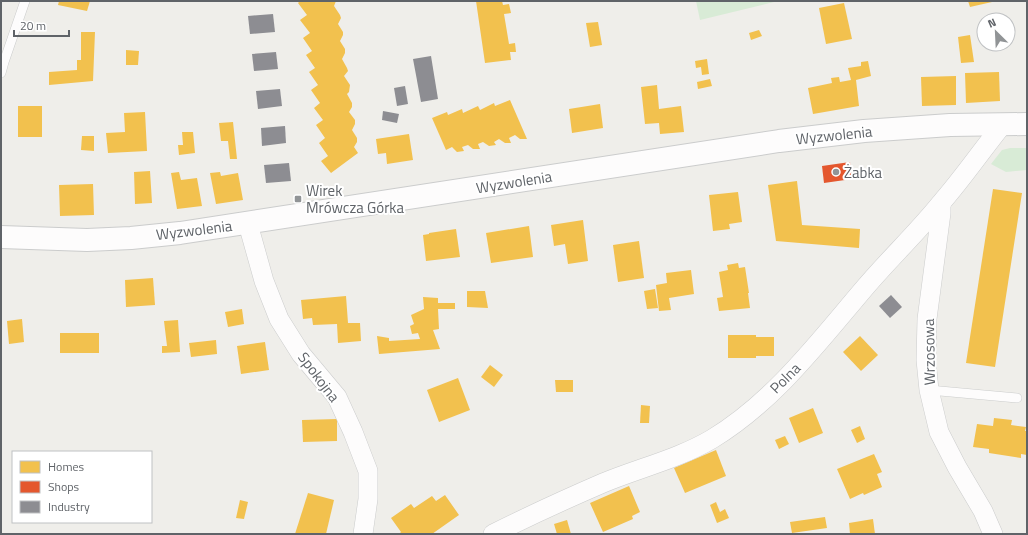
<svg xmlns="http://www.w3.org/2000/svg" width="1028" height="535" font-family="'Titillium Web',sans-serif">
  <style>
    .green { fill: #d8ebd6 }
    .homes { fill: #f2c14e }
    .shops { fill: #e4572e }
    .industry { fill: #8d8d92 }
    .lines { fill: none; stroke-linecap: round; stroke-linejoin: round }
    .service-casing { stroke: #cbcccc; stroke-width: 10 }
    .minor-casing { stroke: #cbcccc; stroke-width: 20 }
    .tertiary-casing { stroke: #cbcccc; stroke-width: 24 }
    .service { stroke: #fdfcfc; stroke-width: 9 }
    .minor { stroke: #fdfcfc; stroke-width: 19 }
    .tertiary { stroke: #fdfcfc; stroke-width: 22 }
    .poi-dot { fill: #919496; stroke: #fff; stroke-width: 1.5 }
    .labels { text-anchor: middle; dominant-baseline: central; stroke-width: 4; stroke-linejoin: round; paint-order: stroke }
    .street-label { font-size: 15px; fill: #5f6368; stroke: #fff }
    .poi-label { font-size: 15px; fill: #5f6368; stroke: #fff; text-anchor: start }
  </style>
  <rect width="100%" height="100%" fill="#efeeea"/>
  <g class="green">
    <path d="M696 1H778L700 20Z"/>
    <path d="M1010 148H1027V170L1006 172 991 164 1002 150Z"/>
  </g>
  <g class="homes">
    <path d="M59 1H90L87 11 58 5Z"/>
    <path d="M300 1H336L334 6 340 15 341 18 338 24 343 32V35L340 41 345 49V53L342 59 347 68 348 71 344 76 350 85 349 92 347 94 352 103V107L349 112 355 120V124L352 130 357 138V142L354 147 358 153 331 173 321 161 328 156 319 143 325 138 316 125 323 120 314 108 320 103 311 90 318 85 309 72 315 68 306 55 312 51 303 38 310 33 300 20 307 15 298 3Z"/>
    <path d="M476 1H502L503 5 509 4 511 13 504 14 509 44 515 43 516 52H510L511 60 485 63Z"/>
    <path d="M968 1H991L992 2 970 7Z"/>
    <path d="M844 3 852 39 826 44 819 8Z"/>
    <path d="M598 22 602 45 590 47 586 23Z"/>
    <path d="M759 30 762 36 751 40 749 33Z"/>
    <path d="M81 32H95L93 81 49 85V72L77 70V60H81Z"/>
    <path d="M970 35 974 62 961 63 958 37Z"/>
    <path d="M126 50 139 51 138 65H126Z"/>
    <path d="M707 59 709 74 702 75 701 67 696 68 695 61Z"/>
    <path d="M868 61 871 76 856 80 859 106 813 114 808 88 832 83 831 78 839 77 840 82 851 80 848 68 861 66V62Z"/>
    <path d="M999 72 1000 101 966 103 965 73Z"/>
    <path d="M956 76V105L922 106 921 77Z"/>
    <path d="M710 79 712 86 698 89 697 82Z"/>
    <path d="M657 85 659 109 681 106 684 132 660 134 659 123 645 124 641 87Z"/>
    <path d="M510 100 527 139H520L515 135 509 138 511 143H505L499 139 494 142 496 145 489 146 483 142 478 144 480 149H473L468 145 462 147 464 151 457 152 452 147 446 150 432 118 447 112 448 115 462 109 463 113 478 106 480 110 494 103 495 106Z"/>
    <path d="M600 104 603 128 572 133 569 109Z"/>
    <rect x="18" y="106" width="24" height="31"/>
    <path d="M145 112 147 151 108 153 106 133 125 132 124 113Z"/>
    <path d="M233 122 237 159H230L228 141H221L219 123Z"/>
    <path d="M182 132H193L195 153 179 155 178 145H183Z"/>
    <path d="M409 134 413 160 387 164 386 153 378 154 376 139Z"/>
    <path d="M82 136H94V151L81 150Z"/>
    <path d="M150 171 152 203 135 204 134 172Z"/>
    <path d="M179 172 181 180 197 178 202 206 177 209 171 173Z"/>
    <path d="M220 172 221 176 238 173 243 200 216 204 210 173Z"/>
    <path d="M797 181 802 225 860 229 859 248 776 241 768 185Z"/>
    <path d="M93 184 94 215 60 216 59 185Z"/>
    <path d="M993 189 1022 193 995 367 966 363Z"/>
    <path d="M738 192 742 222 729 224 730 229 713 231 709 195Z"/>
    <path d="M583 220 588 261 568 264 565 244 554 246 551 225Z"/>
    <path d="M529 226 533 257 491 263 486 233Z"/>
    <path d="M456 229 460 257 426 261 423 235 429 234V233Z"/>
    <path d="M639 241 644 278 618 282 613 245Z"/>
    <path d="M738 263 739 268 745 267 749 293H748L750 308 719 311 717 298 723 297 719 272 728 270 727 265Z"/>
    <path d="M691 270 694 294 669 298 671 310 659 311 656 285 667 283 666 273Z"/>
    <path d="M153 278 155 305 126 307 125 280Z"/>
    <path d="M655 289 658 308 647 309 644 291Z"/>
    <path d="M467 291H485L488 308 467 307Z"/>
    <path d="M346 296 348 323H360L361 341 338 343 337 324 313 325 312 318 303 319 301 300Z"/>
    <path d="M423 297 438 298V303H455V309H438L439 329 433 330 440 349 379 354 377 336 389 338V341L420 339 418 333 412 334 410 326 414 324 411 315 424 309Z"/>
    <path d="M242 309 244 324 228 327 225 312Z"/>
    <path d="M22 319 24 342 9 344 7 321Z"/>
    <path d="M178 320 180 352 162 353V346H167L164 321Z"/>
    <rect x="60" y="333" width="39" height="20"/>
    <path d="M728 335H756V337H774V356H756V358H728Z"/>
    <path d="M860 336 878 355 861 371 843 352Z"/>
    <path d="M216 340 217 354 191 357 189 343Z"/>
    <path d="M265 342 269 370 241 374 237 346Z"/>
    <path d="M490 365 503 375 494 387 481 377Z"/>
    <path d="M458 378 470 410 439 422 427 390Z"/>
    <path d="M555 380H573V392H556Z"/>
    <path d="M641 405 650 406 649 423H640Z"/>
    <path d="M813 408 823 433 799 443 789 418Z"/>
    <path d="M994 418 1012 420 1011 425 1026 427 1025 431H1027V455L1021 454V458L989 453V449L973 447 977 424 993 426Z"/>
    <path d="M337 419V441L303 442 302 420Z"/>
    <path d="M860 426 865 439 857 443 851 430Z"/>
    <path d="M785 436 789 444 779 449 775 440Z"/>
    <path d="M716 450 726 476 685 493 674 468Z"/>
    <path d="M874 454 882 472 877 474 882 487 864 495 863 493 850 499 837 469Z"/>
    <path d="M629 486 640 512 632 516 633 519 603 532 590 503Z"/>
    <path d="M308 493 334 500 326 534H295Z"/>
    <path d="M445 495 459 515 432 534H399L401 532 391 518 411 504 414 508 432 496 436 501Z"/>
    <path d="M240 500 248 502 244 519 236 518Z"/>
    <path d="M716 502 720 512 725 509 729 518 717 523 710 505Z"/>
    <path d="M825 517 827 528 792 533 790 522Z"/>
    <path d="M873 519 875 534H850L849 523Z"/>
    <path d="M567 520 571 534H557L554 524Z"/>
  </g>
  <path class="shops" d="M850 162 852 179 824 183 822 166Z"/>
  <g class="industry">
    <path d="M273 14 275 32 250 34 248 16Z"/>
    <path d="M276 52 278 69 254 71 252 54Z"/>
    <path d="M431 56 438 99 421 102 413 59Z"/>
    <path d="M405 86 408 104 397 106 394 88Z"/>
    <path d="M280 89 282 106 258 109 256 91Z"/>
    <path d="M383 111 399 114 397 123 382 120Z"/>
    <path d="M285 126 286 143 262 146 261 128Z"/>
    <path d="M289 163 291 181 266 183 264 165Z"/>
    <path d="M891 295 902 307 890 318 879 306Z"/>
  </g>
  <g class="lines">
    <defs>
      <g id="service">
        <path d="M1 73 4 62 25 1"/>
        <path d="M929 390 1017 398"/>
      </g>
      <g id="minor">
        <path d="M941 204V213L927 319 926 360 929 390 939 432 957 467 983 511 993 534"/>
        <path d="M248 224 264 281 279 319 301 354 337 397 353 432 368 471V499L363 534"/>
        <path d="M493 534C529 516 566 499 603 483 639 468 678 459 712 439 773 402 817 344 862 291 887 261 916 234 941 203 963 178 982 150 1003 124"/>
      </g>
      <path id="tertiary" d="M1 237 87 240 131 238 180 233 779 141 864 131 950 125 1027 124"/>
    </defs>
    <use href="#service" class="service-casing"/>
    <use href="#minor" class="minor-casing"/>
    <use href="#tertiary" class="tertiary-casing"/>
    <use href="#service" class="service"/>
    <use href="#minor" class="minor"/>
    <use href="#tertiary" class="tertiary"/>
  </g>
  <g class="poi-dot">
    <circle cx="836" cy="172" r="4"/>
    <rect x="294" y="195" width="8" height="8" rx="2"/>
  </g>
  <g class="labels">
    <g class="street-label">
      <text transform="translate(834 135) rotate(-6)">Wyzwolenia</text>
      <text transform="translate(514 182) rotate(-9)">Wyzwolenia</text>
      <text transform="translate(194 230) rotate(-7)">Wyzwolenia</text>
      <text transform="translate(929 352) rotate(-91)">Wrzosowa</text>
      <text transform="translate(319 377) rotate(53)">Spokojna</text>
      <text transform="translate(785 378) rotate(-45)">Polna</text>
    </g>
    <g class="poi-label">
      <text x="844" y="172">Żabka</text>
      <text x="306" y="190">Wirek<tspan x="306" dy="17">Mrówcza Górka</tspan></text>
    </g>
  </g>
  <rect width="1028" height="535" fill="none" stroke="#5f6368" stroke-width="4"/>
  <rect x="12" y="451" width="140" height="72" fill="#ffffff" stroke="#bfc1c3"/>
  <rect x="20" y="461" width="20" height="12" fill="#f2c14e" stroke="#bfc1c3"/>
  <text x="48" y="471" font-size="12" fill="#5f6368">Homes</text>
  <rect x="20" y="481" width="20" height="12" fill="#e4572e" stroke="#bfc1c3"/>
  <text x="48" y="491" font-size="12" fill="#5f6368">Shops</text>
  <rect x="20" y="501" width="20" height="12" fill="#8d8d92" stroke="#bfc1c3"/>
  <text x="48" y="511" font-size="12" fill="#5f6368">Industry</text>
  <g transform="translate(996 32) rotate(336)"><circle r="19" fill="#ffffff" stroke="#bfc1c3"/>
  <path d="M0-3L7 15L0 10L-7 15Z" fill="#919496"/>
  <text y="-6" font-size="11" font-weight="bold" text-anchor="middle" fill="#5f6368">N</text>
  </g>
  <path d="M14 30v6h55v-6" fill="none" stroke="#5f6368" stroke-width="2"/>
  <text x="20" y="30" font-size="12" fill="#5f6368" stroke="#ffffff" stroke-width="3" paint-order="stroke">20 m</text>
</svg>
